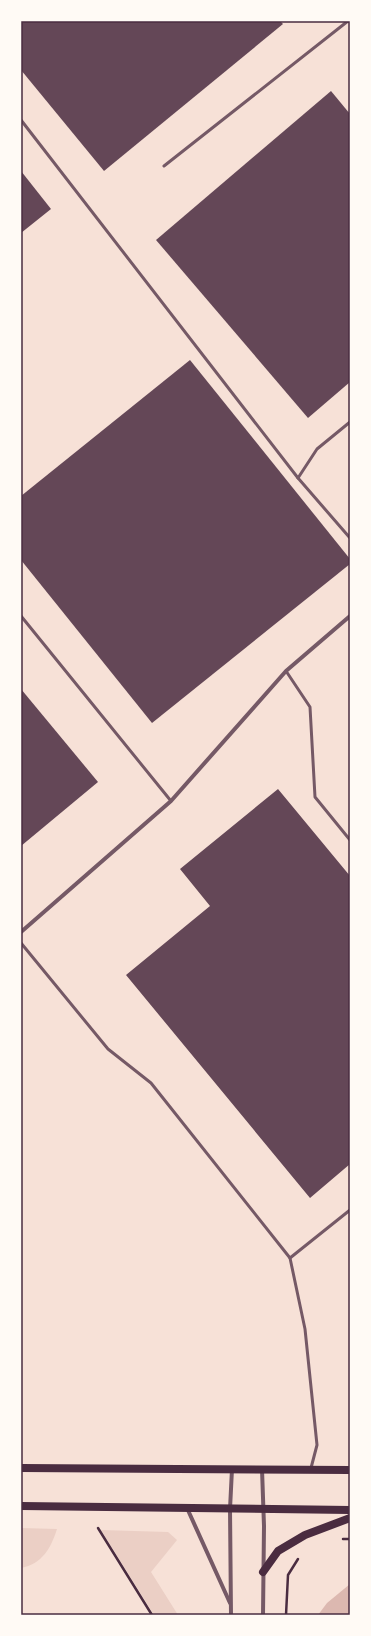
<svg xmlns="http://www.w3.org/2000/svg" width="371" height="1636" font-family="'PT Sans Narrow',sans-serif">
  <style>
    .green { fill: #ebcfc5 }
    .water { fill: #dcb8b0 }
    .building { fill: #644757 }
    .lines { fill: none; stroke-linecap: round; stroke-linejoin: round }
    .path { stroke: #4a2c40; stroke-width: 2.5 }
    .service { stroke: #755966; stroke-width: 3 }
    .minor { stroke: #755966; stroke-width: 4 }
    .secondary { stroke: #4a2c40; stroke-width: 8 }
    .neatline { fill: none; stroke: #4a2c40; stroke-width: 1.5 }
  </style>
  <rect width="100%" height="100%" fill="#f7e1d7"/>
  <g class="green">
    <path d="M21 1528 57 1529C51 1548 42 1564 21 1568Z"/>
    <path d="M101 1530 168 1532 177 1540 151 1572 178 1615H154Z"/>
  </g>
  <path class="water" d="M350 1584V1615H318L327 1603Z"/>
  <g class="building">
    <path d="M21 21H280L283 24 104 171 21 70Z"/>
    <path d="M331 91 350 114V382L308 418 156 240Z"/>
    <path d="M21 171 51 209 21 233Z"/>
    <path d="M190 360 350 559V564L152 723 21 560V496Z"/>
    <path d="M21 689 98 782 21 846Z"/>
    <path d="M278 789 350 876V1164L310 1198 126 975 210 906 180 869Z"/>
  </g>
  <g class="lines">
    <g class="path">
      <path d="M98 1528 152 1615"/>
      <path d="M343 1539H350"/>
      <path d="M286 1615 288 1575 298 1559"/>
    </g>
    <g class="service">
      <path d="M21 120 298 478 350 538"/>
      <path d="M164 166 348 21"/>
      <path d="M298 478 317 449 350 422"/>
      <path d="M21 616 171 801"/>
      <path d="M286 671 310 707 315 797 350 840"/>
      <path d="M21 943 108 1049 151 1083 290 1258"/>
      <path d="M311 1468 317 1445 305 1329 290 1258 350 1210"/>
    </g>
    <g class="minor">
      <path d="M21 932 171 801 286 671 350 616"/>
      <path d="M262 1469 264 1526 263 1615"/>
      <path d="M187 1508 230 1603"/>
      <path d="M231 1615 230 1509 232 1469"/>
    </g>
    <g class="secondary">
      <path d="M21 1468 350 1470"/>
      <path d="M21 1506 350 1510"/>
      <path d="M263 1572 278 1551 305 1535 350 1518"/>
    </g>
  </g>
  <rect width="371" height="1636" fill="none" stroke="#fffaf5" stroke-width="44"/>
  <rect x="22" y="22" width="327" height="1592" class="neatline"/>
</svg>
